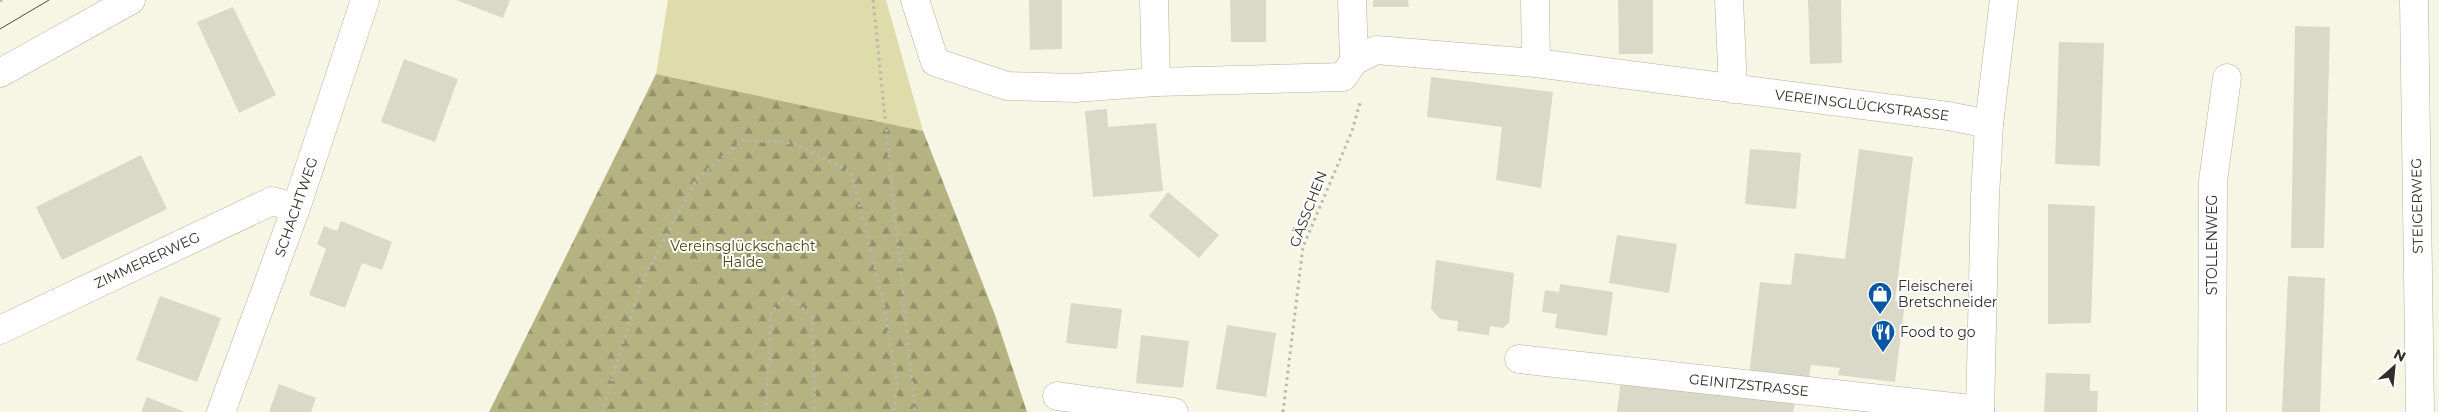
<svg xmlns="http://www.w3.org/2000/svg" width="2439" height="412" font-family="Montserrat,sans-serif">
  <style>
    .grass { fill: #dedcab }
    .forest { fill: url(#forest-firs) }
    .building { fill: #dad9c8 }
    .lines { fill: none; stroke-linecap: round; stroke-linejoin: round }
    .minor-casing { stroke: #b2b1a0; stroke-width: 29 }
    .major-casing { stroke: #b2b1a0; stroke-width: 29 }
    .path { stroke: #b9b9aa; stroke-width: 3; stroke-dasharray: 2.5 4; stroke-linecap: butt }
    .minor { stroke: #fff; stroke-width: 28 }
    .major { stroke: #fff; stroke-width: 28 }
    .tram { stroke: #4b4b42; stroke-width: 1 }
    .labels { text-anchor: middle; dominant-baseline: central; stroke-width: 4; stroke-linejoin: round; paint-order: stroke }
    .street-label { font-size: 14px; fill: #2f2f28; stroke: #fff }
    .park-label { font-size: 14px; fill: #494508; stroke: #fff }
    .poi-label { font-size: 14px; fill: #2f2f28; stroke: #fff; text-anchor: start }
  </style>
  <defs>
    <pattern id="forest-firs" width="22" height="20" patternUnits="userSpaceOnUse" patternTransform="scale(1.25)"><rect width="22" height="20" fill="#b6b383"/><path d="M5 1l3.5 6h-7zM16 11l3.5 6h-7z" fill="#94926b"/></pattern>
  </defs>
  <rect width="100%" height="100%" fill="#f7f6e4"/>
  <path class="grass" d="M668 0H886L923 131 656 74Z"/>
  <path class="forest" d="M656 74 923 131 995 315 1027 412H489Z"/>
  <g class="building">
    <path d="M456 0H510L503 18Z"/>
    <path d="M1029 0H1062V49L1030 50Z"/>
    <path d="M1230 0H1266V42H1231Z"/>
    <path d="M1373 0H1408L1409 7H1373Z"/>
    <path d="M1618 0H1653V54H1619Z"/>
    <path d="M1808 0H1841L1842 63 1810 64Z"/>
    <path d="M233 7 276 95 239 113 197 22Z"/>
    <path d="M2295 26 2330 27 2324 248H2291Z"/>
    <path d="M2059 42 2104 43 2100 166 2055 164Z"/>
    <path d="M404 59 458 79 435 142 381 122Z"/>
    <path d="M1431 77 1553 92 1541 188 1496 180 1502 127 1427 117Z"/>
    <path d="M1107 109 1108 127 1156 123 1163 191 1093 197 1085 111Z"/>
    <path d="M1750 149 1801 153 1796 209 1745 204Z"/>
    <path d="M1859 149 1913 157 1895 301 1905 302 1895 382 1838 375 1840 368 1811 365 1808 383 1749 376 1760 282 1791 285 1795 253 1845 259Z"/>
    <path d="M141 155 167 209 62 260 36 207Z"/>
    <path d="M1168 192 1219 235 1199 258 1149 216Z"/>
    <path d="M2048 204 2095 206 2091 323 2048 324Z"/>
    <path d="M341 221 392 242 382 270 362 263 345 308 309 295 326 249 317 244 324 226 337 231Z"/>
    <path d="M1617 235 1677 244 1669 293 1609 283Z"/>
    <path d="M1436 260 1514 273 1509 323 1503 328 1490 326 1489 335 1457 331 1458 321 1440 319 1431 309Z"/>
    <path d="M2288 276 2325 278 2320 412H2282Z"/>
    <path d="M1560 284 1613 292 1607 336 1555 328 1557 314 1542 312 1545 290 1559 292Z"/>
    <path d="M160 296 221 318 197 382 136 360Z"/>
    <path d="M1071 303 1122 309 1117 349 1066 343Z"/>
    <path d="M1227 325 1276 333 1266 397 1216 389Z"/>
    <path d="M1141 335 1189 341 1183 388 1136 383Z"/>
    <path d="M2046 373 2090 374V391H2098L2097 412H2044Z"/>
    <path d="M1621 379 1795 404 1793 412H1617Z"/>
    <path d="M279 384 316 398 311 412H269Z"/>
    <path d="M147 397 185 412H141Z"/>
  </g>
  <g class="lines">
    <defs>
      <g id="minor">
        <path d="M915 0 935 62 1007 86 1075 88 1156 82 1343 77 1354 61 1376 50 1536 63 1948 116 1989 124"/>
        <path d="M1154 0 1156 82"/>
        <path d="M1352 0 1354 61"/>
        <path d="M1535 0 1536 63"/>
        <path d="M1729 0 1733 89"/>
        <path d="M2414 0 2420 412"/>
        <path d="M0 330 272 201 296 208"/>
        <path d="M1519 359 1980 410"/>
        <path d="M1057 396 1174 412"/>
        <path d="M221 412 296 208 365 0"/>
        <path d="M2212 412 2213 181 2227 78"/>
      </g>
      <g id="major">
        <path d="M0 73 131 0"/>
        <path d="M1980 412 1985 197 1989 124 2004 0"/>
      </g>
    </defs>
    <use href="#minor" class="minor-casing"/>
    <use href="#major" class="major-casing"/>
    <g class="path">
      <path d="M873 0 915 412"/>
      <path d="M0 1 2 0"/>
      <path d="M602 412 641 283 696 180 743 140 793 143 851 172 882 296 897 382 894 412"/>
      <path d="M766 412 771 312 786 295 812 316 815 412"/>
      <path d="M1283 412 1303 247 1352 131 1360 103"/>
    </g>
    <use href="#minor" class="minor"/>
    <use href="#major" class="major"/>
    <path class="tram" d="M0 29 49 0"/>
  </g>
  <defs>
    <symbol id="shop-pin" viewBox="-11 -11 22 30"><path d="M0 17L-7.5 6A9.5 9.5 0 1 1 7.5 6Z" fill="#0956a5" stroke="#fff"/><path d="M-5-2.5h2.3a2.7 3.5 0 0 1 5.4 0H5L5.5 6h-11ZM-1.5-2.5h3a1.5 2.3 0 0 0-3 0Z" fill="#fff"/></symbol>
    <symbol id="restaurant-pin" viewBox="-11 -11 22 30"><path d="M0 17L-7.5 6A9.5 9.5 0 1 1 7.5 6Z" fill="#0956a5" stroke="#fff"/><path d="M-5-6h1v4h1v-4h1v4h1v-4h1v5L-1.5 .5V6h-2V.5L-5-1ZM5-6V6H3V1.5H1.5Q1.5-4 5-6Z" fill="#fff"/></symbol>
  </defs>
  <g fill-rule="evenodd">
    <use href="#shop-pin" x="1866" y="280" width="28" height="38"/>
    <use href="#restaurant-pin" x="1869" y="318" width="28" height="38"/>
  </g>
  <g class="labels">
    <g class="street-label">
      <text transform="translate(1862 105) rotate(7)">VEREINSGLÜCKSTRASSE</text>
      <text transform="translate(2417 206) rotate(-91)">STEIGERWEG</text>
      <text transform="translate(296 207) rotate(-71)">SCHACHTWEG</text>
      <text transform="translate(1308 209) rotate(-69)">GÄSSCHEN</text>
      <text transform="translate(2212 245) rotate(-90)">STOLLENWEG</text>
      <text transform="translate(147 260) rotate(-25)">ZIMMERERWEG</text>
      <text transform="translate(1749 385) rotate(6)">GEINITZSTRASSE</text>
    </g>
    <g class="park-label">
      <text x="743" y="246">Vereinsglückschacht<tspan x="743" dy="16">Halde</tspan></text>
    </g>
    <g class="poi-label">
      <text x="1898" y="286">Fleischerei<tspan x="1898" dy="16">Bretschneider</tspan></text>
      <text x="1900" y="332">Food to go</text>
    </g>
  </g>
  <g transform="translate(2394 367) rotate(27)" stroke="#ffffff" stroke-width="4" paint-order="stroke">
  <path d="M0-4L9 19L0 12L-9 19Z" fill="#2f2f28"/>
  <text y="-8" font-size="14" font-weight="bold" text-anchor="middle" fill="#2f2f28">N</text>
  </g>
</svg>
